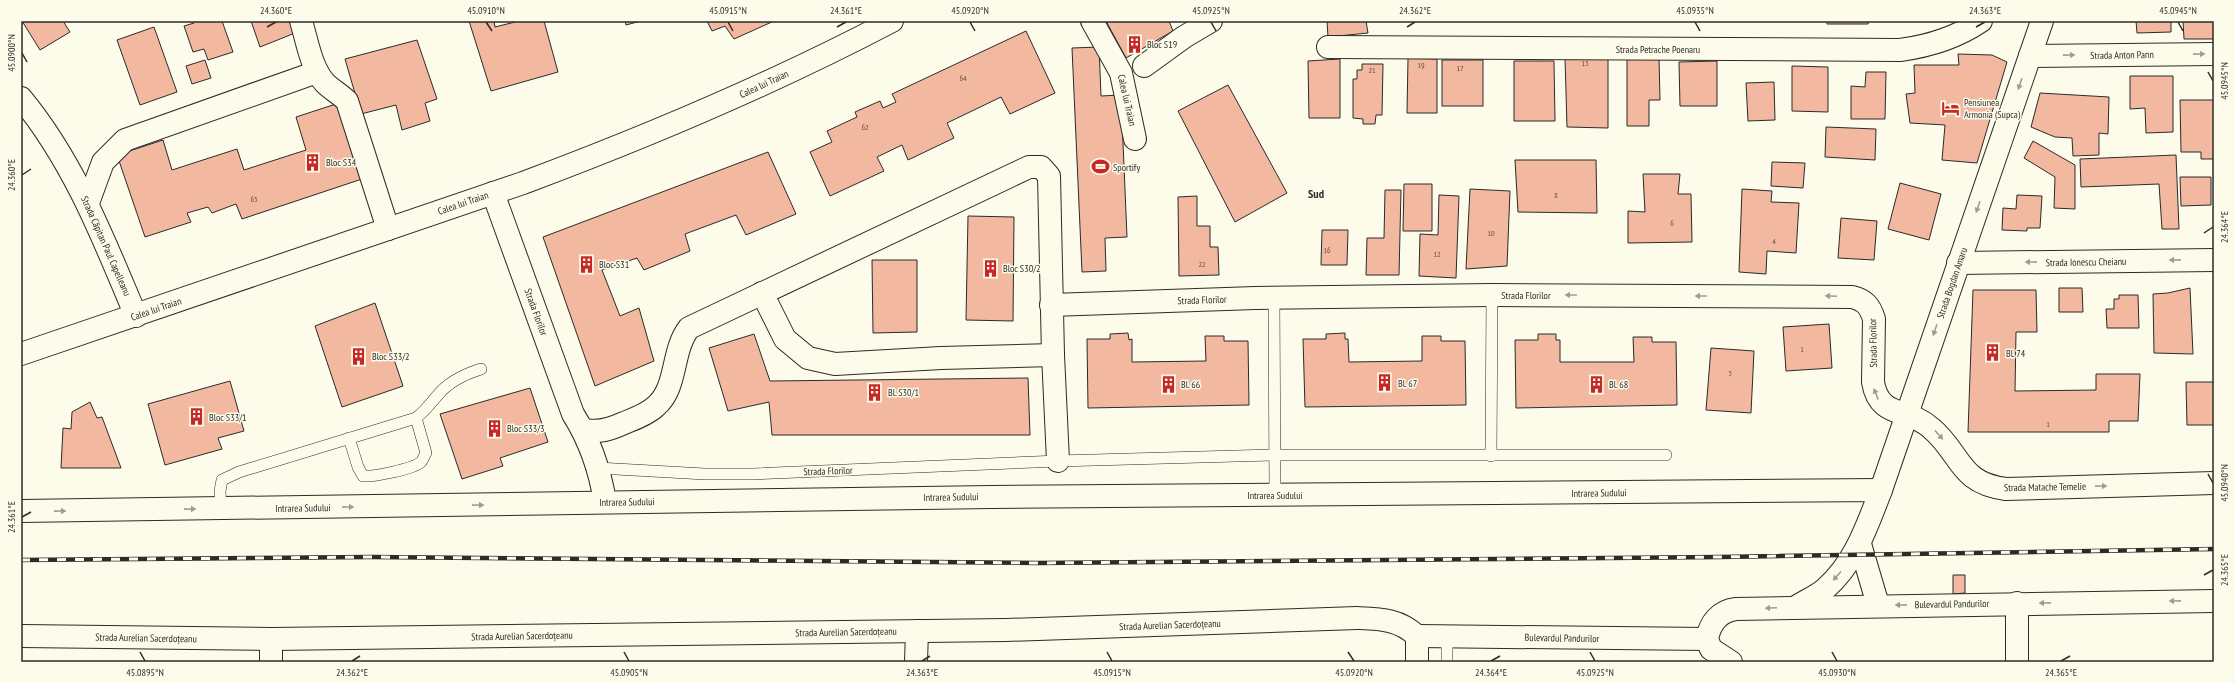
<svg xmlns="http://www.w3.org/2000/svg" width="2235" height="683" font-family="'PT Sans Narrow',sans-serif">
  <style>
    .building { fill: #f2b8a0; stroke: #2b2b2b }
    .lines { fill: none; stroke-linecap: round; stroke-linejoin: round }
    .lane-casing { stroke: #2b2b2b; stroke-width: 12 }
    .street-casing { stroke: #2b2b2b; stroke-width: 24 }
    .secondary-casing { stroke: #2b2b2b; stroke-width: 24 }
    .primary-casing { stroke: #2b2b2b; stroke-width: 24 }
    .lane { stroke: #fdfbea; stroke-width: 11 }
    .street { stroke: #fdfbea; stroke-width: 22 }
    .secondary { stroke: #fdfbea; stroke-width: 22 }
    .primary { stroke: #fdfbea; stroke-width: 22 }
    .rail-casing { stroke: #2b2b2b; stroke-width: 4.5 }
    .rail { stroke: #fdfbea; stroke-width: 3; stroke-dasharray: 9; stroke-linecap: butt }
    .oneway { fill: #9e9d94 }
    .ticks { fill: none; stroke: #2b2b2b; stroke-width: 1.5 }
    .labels { text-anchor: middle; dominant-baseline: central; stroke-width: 3; stroke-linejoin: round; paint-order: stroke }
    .number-label { font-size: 8px; fill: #5d4e48 }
    .poi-label { font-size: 10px; fill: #2b2b2b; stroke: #fdfbea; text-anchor: start }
    .street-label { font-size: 10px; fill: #2b2b2b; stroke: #fdfbea }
    .quarter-label { font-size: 12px; font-weight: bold; fill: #2b2b2b; stroke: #fdfbea }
    .neatline { fill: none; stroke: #2b2b2b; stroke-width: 1.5 }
    .ticks-label { font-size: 10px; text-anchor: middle; fill: #2b2b2b }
  </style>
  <rect width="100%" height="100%" fill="#fdfbea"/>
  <g class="building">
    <path d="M22 21H63L70 32 40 50Z"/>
    <path d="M193 21H222L233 52 208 60 204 49 193 52 184 26 194 23Z"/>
    <path d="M251 21H290L295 33 260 47Z"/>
    <path d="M469 21H494L495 27 519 21H544L558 72 491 91Z"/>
    <path d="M625 21H641L626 25Z"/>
    <path d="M707 21H774L734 39 725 26 712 31Z"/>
    <path d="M1106 21H1169L1173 31 1126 58Z"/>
    <path d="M1327 21H1366L1368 33 1328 37Z"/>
    <path d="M1827 21H1869L1868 24H1827Z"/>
    <path d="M2136 21H2171V32L2137 33Z"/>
    <path d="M2183 21H2214V39H2184Z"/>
    <path d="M154 27 177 92 140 105 117 40Z"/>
    <path d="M1026 31 1055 93 1010 114 1001 97 947 123 954 138 908 160 902 145 877 157 884 171 830 196 810 152 832 142 827 131 857 117 855 112 880 101 883 108 896 102 892 94Z"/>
    <path d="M417 40 437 99 425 103 430 121 402 130 396 105 361 114 345 59Z"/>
    <path d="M1099 47 1101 96 1121 95 1127 237 1105 238 1106 271 1082 272 1072 48Z"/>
    <path d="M1958 54 1992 55 2007 62 1977 163 1942 160 1945 125 1910 123 1906 94 1915 93 1914 65H1959Z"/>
    <path d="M1608 57V128L1567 127 1565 58Z"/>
    <path d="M1408 58 1437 59V113H1407Z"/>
    <path d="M1627 58H1659L1660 100H1649V126H1627Z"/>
    <path d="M1340 59V118H1309L1308 61Z"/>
    <path d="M205 60 211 78 192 84 186 66Z"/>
    <rect x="1442" y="60" width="41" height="46"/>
    <path d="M1514 61H1554L1555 121H1514Z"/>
    <path d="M1717 61V106H1680L1679 62Z"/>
    <path d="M1362 64H1383L1382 115H1376L1375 124H1363V119L1353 118V79H1357V70H1362Z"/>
    <path d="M1792 66 1828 67V112L1792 111Z"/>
    <path d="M1866 72H1886L1885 119H1851V86L1865 87Z"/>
    <path d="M2130 76H2173V132L2146 133 2145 108 2130 109Z"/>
    <path d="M1774 82 1775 120 1748 121 1746 83Z"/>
    <path d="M1228 85 1287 193 1235 222 1178 111Z"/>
    <path d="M2040 93 2109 97 2108 134 2099 133V155L2073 156 2072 138 2055 137 2031 127Z"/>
    <path d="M2180 100H2214V159H2201V152H2181Z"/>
    <path d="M339 103 365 178 242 219 236 204 212 213 208 207 187 213 191 222 145 237 117 155 163 140 172 170 237 149 244 170 306 150 296 117Z"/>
    <path d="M1826 127 1876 129 1875 160 1825 157Z"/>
    <path d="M2033 141 2075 165V209L2054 208 2055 177 2024 158Z"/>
    <path d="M768 152 796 214 746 235 736 215 685 234 690 251 644 270 637 258 602 270 620 316 639 308 654 361 595 386 543 237Z"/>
    <path d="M2176 155 2179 229H2162L2159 184 2081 187 2080 159Z"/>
    <path d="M1515 160H1596L1597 213 1518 212Z"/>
    <path d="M1772 162 1805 163 1803 188 1771 186Z"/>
    <path d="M1643 174H1680L1678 194H1691L1692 242 1628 243V211L1645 212Z"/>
    <path d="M2180 177H2211V205L2181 206Z"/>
    <path d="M1900 183 1941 194 1929 240 1888 229Z"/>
    <path d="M1404 184H1432V231H1403Z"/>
    <path d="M1470 189 1510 191 1507 266 1466 269Z"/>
    <path d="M1742 189 1772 191 1771 202 1799 203 1796 253 1767 251 1766 274 1739 272Z"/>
    <path d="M1385 190H1401L1399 275H1366L1367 238H1384Z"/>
    <path d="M1439 195 1459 196 1456 278 1419 276 1420 234 1438 235Z"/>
    <path d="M2017 195 2042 196 2040 228H2027V231L2002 230 2003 208 2016 209Z"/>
    <path d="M1197 196V226H1210V247H1218L1219 275 1179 276 1178 197Z"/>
    <path d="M968 216 1014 217 1013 321 966 320Z"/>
    <path d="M1841 218 1877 221 1874 260 1838 258Z"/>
    <path d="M1322 230H1348L1347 265H1321Z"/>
    <path d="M872 260H917V332L873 333Z"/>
    <path d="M2059 288H2082L2083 312H2059Z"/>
    <path d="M2190 288 2193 354 2154 353 2153 294 2168 293Z"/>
    <path d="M1973 290H2036L2037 332H2016L2015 391 2096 390V374H2140L2138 421H2109V432H1968Z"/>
    <path d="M2119 295H2138L2139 328H2107L2106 309H2114V299H2119Z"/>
    <path d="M375 303 403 386 342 407 315 326Z"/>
    <path d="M1829 324 1832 368 1786 371 1783 327Z"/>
    <path d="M1128 333 1129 340 1132 339V362L1206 361 1205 336H1224V341H1248L1249 405 1088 408 1087 339H1110V334Z"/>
    <path d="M1345 333V339H1348L1349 362 1422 361V336H1441V341H1465L1466 405 1305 407 1303 339H1326V334Z"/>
    <path d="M754 334 770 381 1028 378 1030 435H772L769 402 728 411 709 348Z"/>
    <path d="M1538 334H1556V340H1560V362H1634L1633 337H1652V342H1676L1677 405 1516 408 1515 340H1538Z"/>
    <path d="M1711 348 1754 351 1751 413 1706 410Z"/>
    <path d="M230 381 244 431 218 438 222 449 165 465 148 404Z"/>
    <path d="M2186 382H2214V436V425H2187Z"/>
    <path d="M530 388 548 442 500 458 503 466 462 479 440 414Z"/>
    <path d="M90 402 97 418 102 417 121 468H61L63 428 71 429 72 412Z"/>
    <path d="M1953 575H1965V593L1953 594Z"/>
  </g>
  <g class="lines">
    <defs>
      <g id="lane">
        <path d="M1274 297 1275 495"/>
        <path d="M349 438 358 467 363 476C374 477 413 469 421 462 423 460 424 456 426 453L416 418"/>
        <path d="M1491 456 1492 295"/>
        <path d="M598 468 705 474H753L1058 461 1276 455H1666"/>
        <path d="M221 509 220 491 222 480 239 472 416 418C426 410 429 405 437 396 448 382 465 374 481 369"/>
        <path d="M1447 662V637"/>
      </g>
      <g id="street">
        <path d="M301 21C307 40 311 68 325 83 332 90 340 94 347 101L388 229"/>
        <path d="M1092 21 1121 73 1135 139"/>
        <path d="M1328 47 1900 50C1930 46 1956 38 1981 21"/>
        <path d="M2030 56 2214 54"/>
        <path d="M1144 66 1184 37 1211 21"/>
        <path d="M21 98C74 162 104 240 136 316"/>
        <path d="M493 193 573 414C590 441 600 470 605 502"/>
        <path d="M88 203 103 162 125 140 317 72"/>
        <path d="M1958 263 2214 260"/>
        <path d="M762 293 785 339 808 358 835 364 941 358 1053 355"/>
        <path d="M1051 305 1255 298 1492 295 1852 297C1865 300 1870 306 1874 319L1873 382C1879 419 1908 407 1931 428 1962 454 1958 483 2006 489L2214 483"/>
        <path d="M583 429C597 434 611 429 624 423 634 419 648 414 656 406 678 387 671 351 689 328L1029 167H1041L1049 176 1053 355 1058 461"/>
        <path d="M1881 490 2042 21"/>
        <path d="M21 636 271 639 1006 630 1357 618C1381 619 1399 619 1417 636"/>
        <path d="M1417 636 1707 639"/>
        <path d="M1417 636V662"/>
        <path d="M271 639V662"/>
        <path d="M916 662 917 631"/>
      </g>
      <g id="secondary">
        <path d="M21 511 992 497 1881 490C1867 526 1855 563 1825 589 1817 596 1805 601 1796 607"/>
        <path d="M1860 544 1878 605"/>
        <path d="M1731 662 1711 649 1707 639C1710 623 1719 611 1736 609L2214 601"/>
        <path d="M2017 662V603"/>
      </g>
      <path id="primary" d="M21 354 523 183C649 136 772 84 892 21"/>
    </defs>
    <use href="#lane" class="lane-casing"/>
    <use href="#street" class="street-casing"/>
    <use href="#secondary" class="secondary-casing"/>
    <use href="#primary" class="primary-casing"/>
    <use href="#lane" class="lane"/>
    <use href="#street" class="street"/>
    <use href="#secondary" class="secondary"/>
    <use href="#primary" class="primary"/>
    <defs>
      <path id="rail" d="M21 560 371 557 1038 563 1720 557 2214 549"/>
    </defs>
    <use href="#rail" class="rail-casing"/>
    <use href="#rail" class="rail"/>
  </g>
  <defs><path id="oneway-solid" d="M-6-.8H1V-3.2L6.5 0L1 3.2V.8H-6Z"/></defs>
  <g class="oneway">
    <use href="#oneway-solid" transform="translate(2199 54) rotate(-1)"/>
    <use href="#oneway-solid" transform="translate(2069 55) rotate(-1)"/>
    <use href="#oneway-solid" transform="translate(2020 84) rotate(109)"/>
    <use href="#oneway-solid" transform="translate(1978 207) rotate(109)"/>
    <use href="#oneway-solid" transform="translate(2175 260) rotate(179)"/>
    <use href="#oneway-solid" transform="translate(2031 262) rotate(179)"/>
    <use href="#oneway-solid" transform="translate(1571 295) rotate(-180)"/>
    <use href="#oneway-solid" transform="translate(1701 296) rotate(-180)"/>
    <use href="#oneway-solid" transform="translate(1831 296) rotate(-178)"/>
    <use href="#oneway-solid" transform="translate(1935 330) rotate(109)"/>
    <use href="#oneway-solid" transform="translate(1876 394) rotate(-111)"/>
    <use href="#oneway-solid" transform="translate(1939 435) rotate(48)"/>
    <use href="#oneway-solid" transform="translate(2101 486) rotate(-1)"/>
    <use href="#oneway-solid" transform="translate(478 505) rotate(-1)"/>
    <use href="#oneway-solid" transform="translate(348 507) rotate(-1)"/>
    <use href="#oneway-solid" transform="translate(190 509) rotate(-1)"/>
    <use href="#oneway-solid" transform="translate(60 511) rotate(-1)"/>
    <use href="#oneway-solid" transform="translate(1837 576) rotate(132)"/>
    <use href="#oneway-solid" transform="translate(2175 601) rotate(179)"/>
    <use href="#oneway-solid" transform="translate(2045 603) rotate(179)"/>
    <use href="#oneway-solid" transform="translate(1901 605) rotate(179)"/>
    <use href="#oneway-solid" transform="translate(1771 608) rotate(178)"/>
  </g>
  <path class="ticks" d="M486 22 492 31M728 22 733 31M970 22 975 31M1211 22 1216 31M1695 22 1700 31M2178 22 2183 31M267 27 276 22M837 27 846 22M1407 27 1415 22M1976 27 1985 22M22 53 27 62M2208 72 2213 81M22 175 31 169M2204 233 2213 227M2208 474 2213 483M22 517 31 512M2204 575 2213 570M140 652 145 661M624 652 629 661M1107 652 1112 661M1348 652 1354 661M1590 652 1595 661M1832 652 1837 661M352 661 360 656M922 661 930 656M1491 661 1500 656M2061 661 2070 656"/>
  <defs>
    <symbol id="building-bare" viewBox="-9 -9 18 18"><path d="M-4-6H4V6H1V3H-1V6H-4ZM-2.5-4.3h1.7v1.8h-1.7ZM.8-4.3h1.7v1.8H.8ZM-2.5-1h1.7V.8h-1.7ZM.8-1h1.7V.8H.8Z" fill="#c62828" stroke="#fdfbea" stroke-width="2.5" paint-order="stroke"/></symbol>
    <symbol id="hotel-bare" viewBox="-9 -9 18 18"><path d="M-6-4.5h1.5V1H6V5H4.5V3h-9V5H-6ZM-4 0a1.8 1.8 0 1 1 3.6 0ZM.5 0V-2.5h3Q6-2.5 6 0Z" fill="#c62828" stroke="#fdfbea" stroke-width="2.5" paint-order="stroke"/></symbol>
    <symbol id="stadium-bare" viewBox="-9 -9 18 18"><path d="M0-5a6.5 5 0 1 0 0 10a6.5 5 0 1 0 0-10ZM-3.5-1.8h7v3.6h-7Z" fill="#c62828" stroke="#fdfbea" stroke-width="2.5" paint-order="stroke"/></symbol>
  </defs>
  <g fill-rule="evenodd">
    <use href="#building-bare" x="1122" y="32" width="25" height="25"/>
    <use href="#hotel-bare" x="1938" y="96" width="25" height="25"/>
    <use href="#building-bare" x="300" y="150" width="25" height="25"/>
    <use href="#stadium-bare" x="1088" y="154" width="25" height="25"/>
    <use href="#building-bare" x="574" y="252" width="25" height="25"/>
    <use href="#building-bare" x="978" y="256" width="25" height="25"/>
    <use href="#building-bare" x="1980" y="340" width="25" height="25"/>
    <use href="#building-bare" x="346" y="344" width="25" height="25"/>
    <use href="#building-bare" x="1372" y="370" width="25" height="25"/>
    <use href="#building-bare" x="1156" y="372" width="25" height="25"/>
    <use href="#building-bare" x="1584" y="372" width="25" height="25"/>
    <use href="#building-bare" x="862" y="380" width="25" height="25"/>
    <use href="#building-bare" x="184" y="404" width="25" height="25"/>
    <use href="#building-bare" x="482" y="416" width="25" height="25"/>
  </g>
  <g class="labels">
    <g class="number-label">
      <text x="1585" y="63">13</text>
      <text x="1421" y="65">19</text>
      <text x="1460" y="68">17</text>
      <text x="1372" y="70">21</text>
      <text x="963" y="78">64</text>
      <text x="865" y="127">62</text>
      <text x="1556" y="195">8</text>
      <text x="254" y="199">65</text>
      <text x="1672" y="223">6</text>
      <text x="1491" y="233">10</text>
      <text x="1774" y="241">4</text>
      <text x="1327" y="250">16</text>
      <text x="1437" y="254">12</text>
      <text x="1202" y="264">22</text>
      <text x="1802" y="349">1</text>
      <text x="1730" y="373">3</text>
      <text x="2048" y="424">1</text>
    </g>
    <g class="poi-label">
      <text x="1147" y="44">Bloc S19</text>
      <text x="1964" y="102">Pensiunea<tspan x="1964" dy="12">Armonia (Supca)</tspan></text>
      <text x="326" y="162">Bloc S34</text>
      <text x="1113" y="167">Sportify</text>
      <text x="599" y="264">Bloc S31</text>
      <text x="1003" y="268">Bloc S30/2</text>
      <text x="2006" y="353">Bl. 74</text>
      <text x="372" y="356">Bloc S33/2</text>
      <text x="1398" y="383">Bl. 67</text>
      <text x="1181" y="384">Bl. 66</text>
      <text x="1609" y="384">Bl. 68</text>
      <text x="888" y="392">Bl. S30/1</text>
      <text x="209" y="417">Bloc S33/1</text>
      <text x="507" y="428">Bloc S33/3</text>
    </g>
    <g class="street-label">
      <text x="1658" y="49">Strada Petrache Poenaru</text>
      <text transform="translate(2122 55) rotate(-1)">Strada Anton Pann</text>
      <text transform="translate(764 84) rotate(-25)">Calea lui Traian</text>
      <text transform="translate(1127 100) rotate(77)">Calea lui Traian</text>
      <text transform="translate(463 203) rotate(-19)">Calea lui Traian</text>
      <text transform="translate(106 246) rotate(66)">Strada Căpitan Paul Capelleanu</text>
      <text transform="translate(2086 262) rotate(-1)">Strada Ionescu Cheianu</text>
      <text transform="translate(1952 283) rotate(-71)">Strada Bogdan Amaru</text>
      <text x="1526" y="295">Strada Florilor</text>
      <text transform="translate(1202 300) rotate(-2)">Strada Florilor</text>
      <text transform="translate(156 309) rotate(-19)">Calea lui Traian</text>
      <text transform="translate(536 312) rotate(70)">Strada Florilor</text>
      <text transform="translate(1873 343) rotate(-91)">Strada Florilor</text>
      <text transform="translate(828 471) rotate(-2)">Strada Florilor</text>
      <text transform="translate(2045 487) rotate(-1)">Strada Matache Temelie</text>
      <text transform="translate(1599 493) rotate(-1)">Intrarea Sudului</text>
      <text x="1275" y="495">Intrarea Sudului</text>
      <text transform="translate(951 497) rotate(-1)">Intrarea Sudului</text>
      <text transform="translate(627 502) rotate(-1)">Intrarea Sudului</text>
      <text transform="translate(303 508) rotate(-1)">Intrarea Sudului</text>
      <text transform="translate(1952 604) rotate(-1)">Bulevardul Pandurilor</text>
      <text transform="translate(1170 625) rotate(-2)">Strada Aurelian Sacerdoțeanu</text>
      <text transform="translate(846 632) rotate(-1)">Strada Aurelian Sacerdoțeanu</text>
      <text transform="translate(522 636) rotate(-1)">Strada Aurelian Sacerdoțeanu</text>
      <text transform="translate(146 638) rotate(1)">Strada Aurelian Sacerdoțeanu</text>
      <text transform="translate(1562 638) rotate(1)">Bulevardul Pandurilor</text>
    </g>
    <g class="quarter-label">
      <text x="1316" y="193">Sud</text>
    </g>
  </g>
  <rect width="2235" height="683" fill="none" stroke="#fdfbea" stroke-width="44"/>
  <rect x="22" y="22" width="2191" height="639" class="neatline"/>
  <g class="ticks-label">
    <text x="276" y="14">24.360°E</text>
    <text x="486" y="14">45.0910°N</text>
    <text x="728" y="14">45.0915°N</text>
    <text x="846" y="14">24.361°E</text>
    <text x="970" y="14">45.0920°N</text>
    <text x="1211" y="14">45.0925°N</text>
    <text x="1415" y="14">24.362°E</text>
    <text x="1695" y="14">45.0935°N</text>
    <text x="1985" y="14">24.363°E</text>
    <text x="2178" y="14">45.0945°N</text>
    <text transform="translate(11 53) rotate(-90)" y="4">45.0900°N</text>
    <text transform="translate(2224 81) rotate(-90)" y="4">45.0945°N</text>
    <text transform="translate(11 175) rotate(-90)" y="4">24.360°E</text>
    <text transform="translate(2224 227) rotate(-90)" y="4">24.364°E</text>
    <text transform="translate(2224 483) rotate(-90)" y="4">45.0940°N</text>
    <text transform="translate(11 517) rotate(-90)" y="4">24.361°E</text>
    <text transform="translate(2224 570) rotate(-90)" y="4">24.365°E</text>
    <text x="145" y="676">45.0895°N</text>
    <text x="352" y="676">24.362°E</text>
    <text x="629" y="676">45.0905°N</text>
    <text x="922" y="676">24.363°E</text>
    <text x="1112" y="676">45.0915°N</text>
    <text x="1354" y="676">45.0920°N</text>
    <text x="1491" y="676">24.364°E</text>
    <text x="1595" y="676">45.0925°N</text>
    <text x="1837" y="676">45.0930°N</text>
    <text x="2061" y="676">24.365°E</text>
  </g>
</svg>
